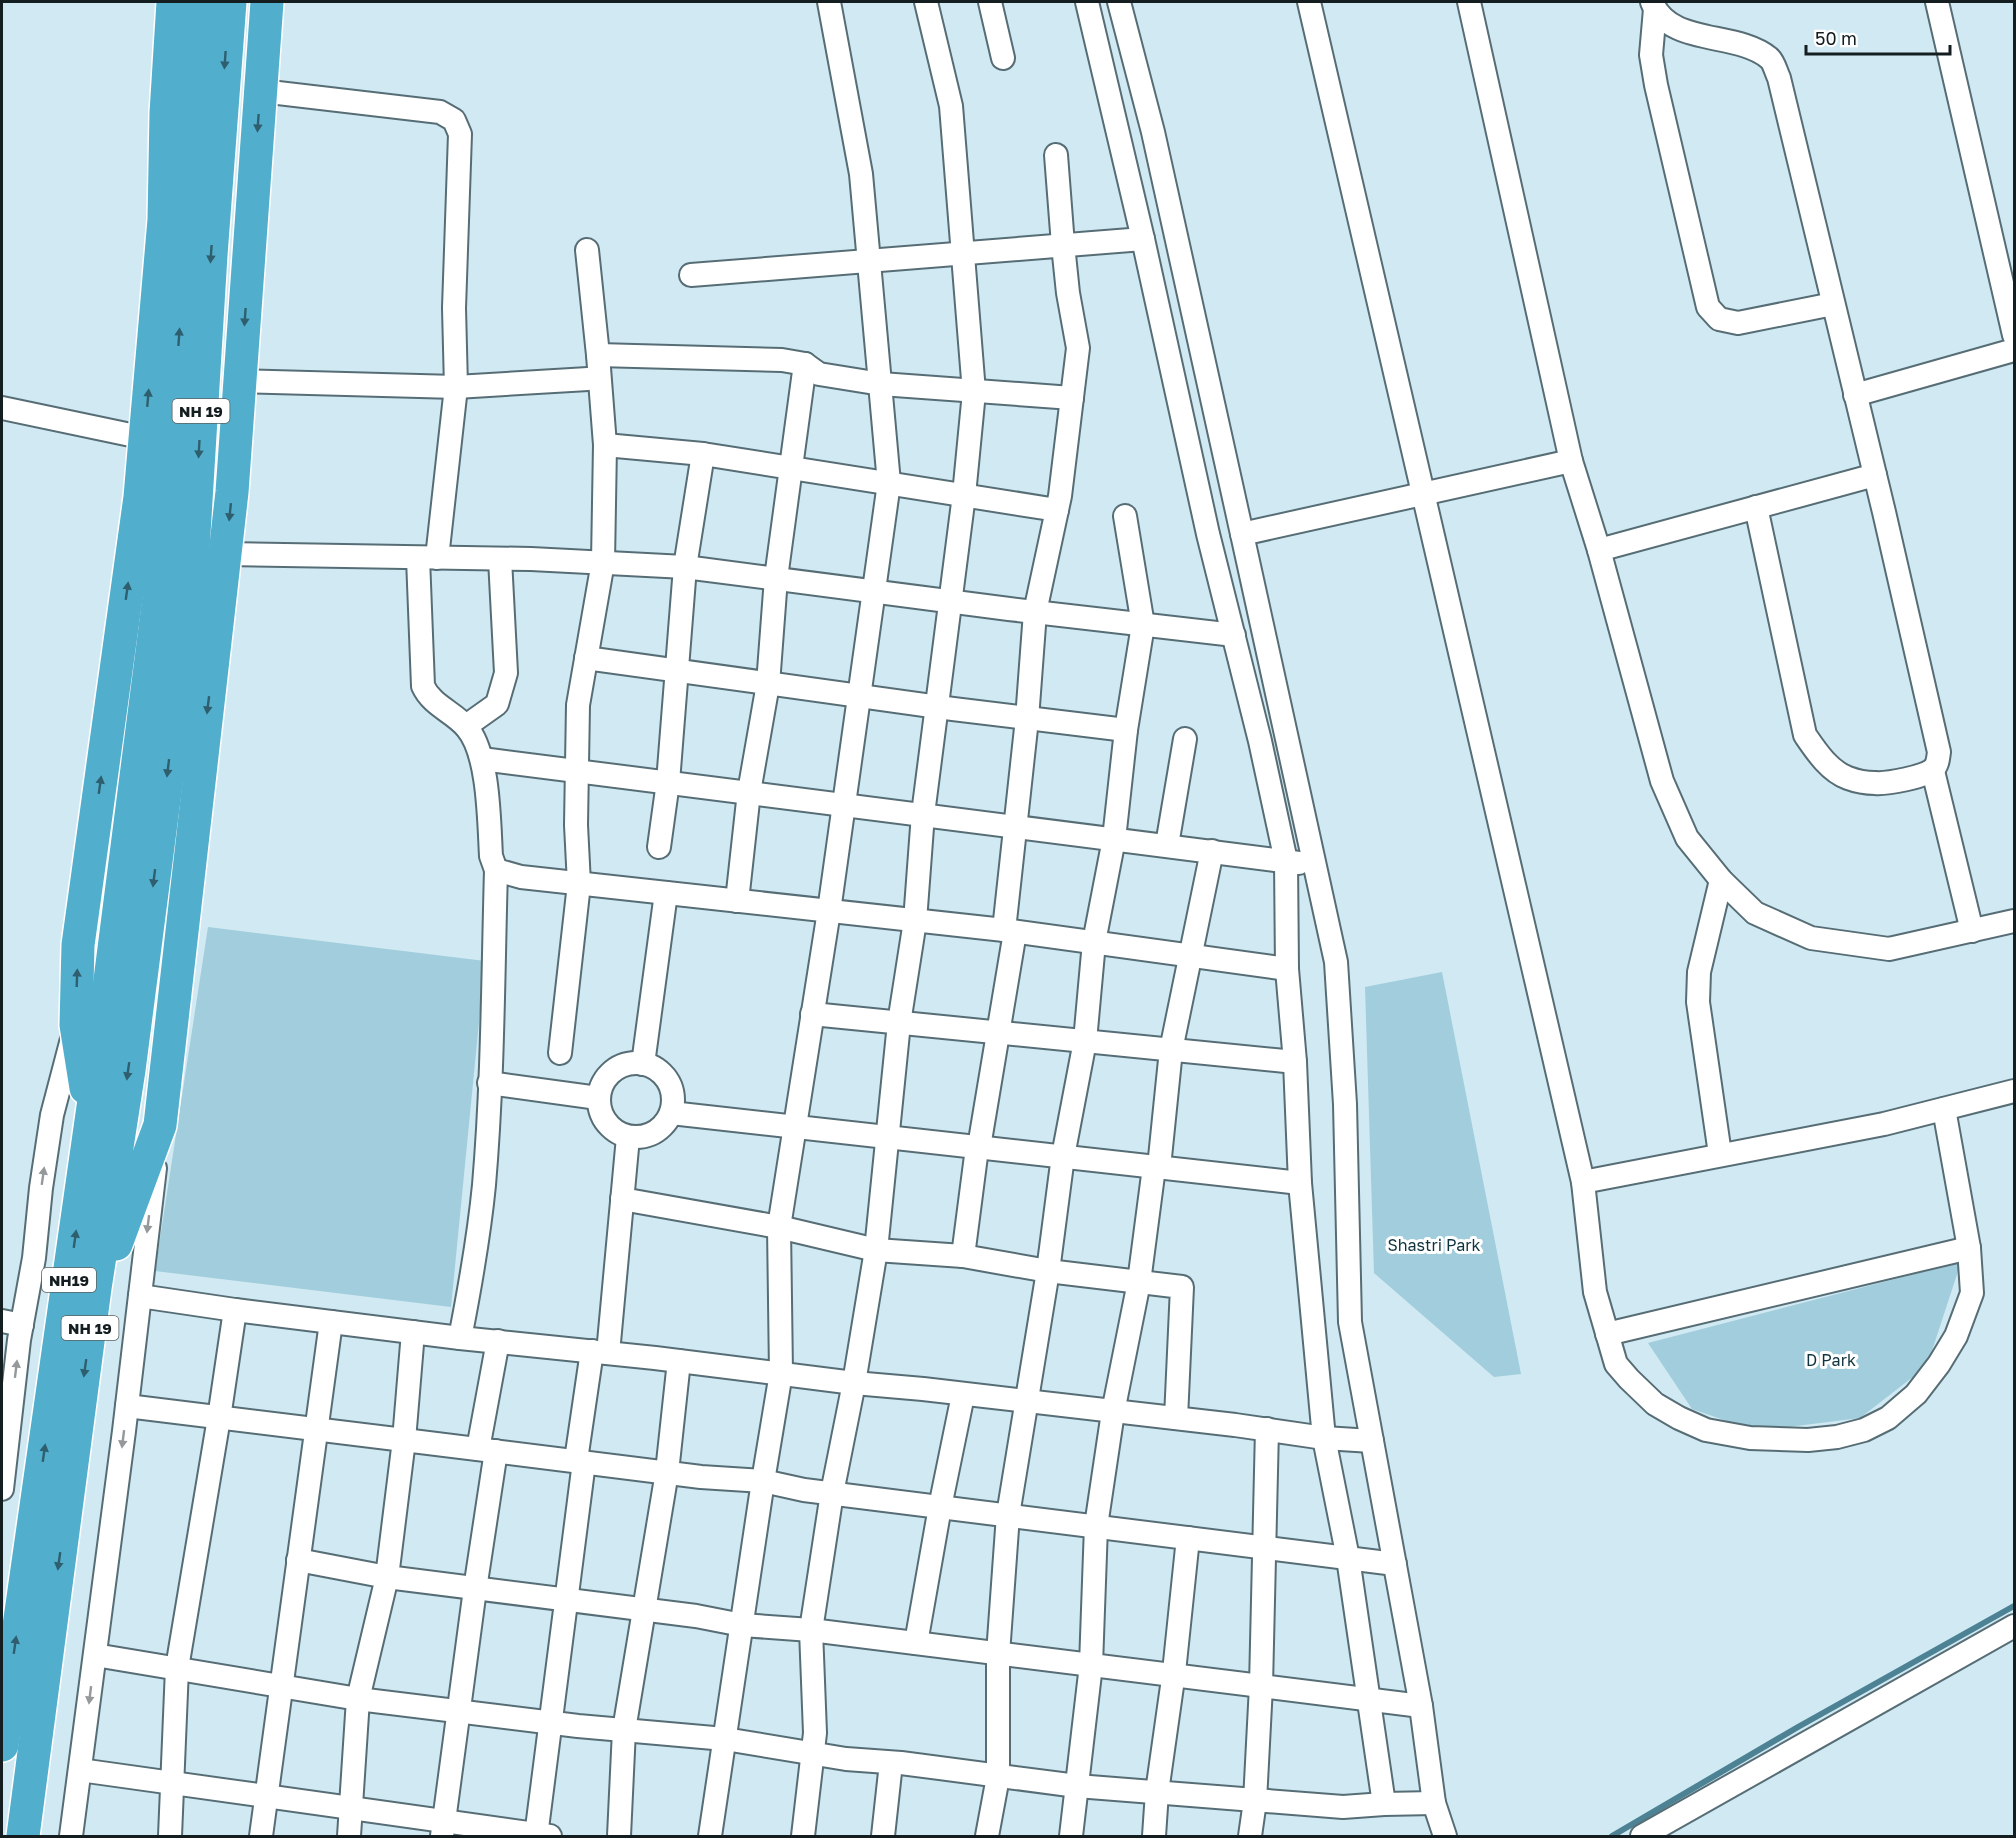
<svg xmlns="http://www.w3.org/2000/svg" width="2016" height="1838" font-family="'Golos Text',sans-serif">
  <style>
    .green { fill: #a1cddc }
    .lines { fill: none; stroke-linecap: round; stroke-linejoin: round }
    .stream { stroke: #4c8294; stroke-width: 6 }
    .minor-casing { stroke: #576d75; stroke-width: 26 }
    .highway-casing { stroke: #fff; stroke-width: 36 }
    .minor { stroke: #fff; stroke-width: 22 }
    .highway { stroke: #51afcd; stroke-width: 33 }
    .oneway { fill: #2f5f6e }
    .oneway2 { fill: #95999b }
    .labels { text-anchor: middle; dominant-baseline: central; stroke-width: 6; stroke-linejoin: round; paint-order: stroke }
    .shield { fill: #fff; stroke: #5a6163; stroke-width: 1.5 }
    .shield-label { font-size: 15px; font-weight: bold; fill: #141d20 }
    .park-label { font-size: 16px; fill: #10343f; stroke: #fff }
  </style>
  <rect width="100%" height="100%" fill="#d0e9f2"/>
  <g class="green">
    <path d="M208 927 485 961 451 1307 155 1271Z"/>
    <path d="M1442 972 1521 1374 1494 1377 1374 1273 1365 987Z"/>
    <path d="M1961 1262 1927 1366 1860 1418 1756 1431 1692 1409 1648 1343Z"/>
  </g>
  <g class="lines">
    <path class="stream" d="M1612 1836 1798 1727 2014 1606"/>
    <defs>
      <g id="minor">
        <path d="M990 2 1003 58"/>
        <path d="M1087 2 1143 239 1208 534 1260 741 1286 861 1287 969 1295 1062 1300 1183 1324 1438 1348 1558 1384 1804"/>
        <path d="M1119 2 1153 132 1242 534"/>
        <path d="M1309 2 1583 1182 1595 1292 1616 1364 1629 1379 1655 1404 1679 1418 1706 1430 1750 1438 1808 1440 1837 1437 1864 1430 1888 1418 1916 1394 1939 1364 1956 1336 1972 1293 1969 1248 1944 1109"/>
        <path d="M1469 2 1571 461 1599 550 1662 781 1687 838 1721 880 1755 913 1811 938 1889 949 2014 921"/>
        <path d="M1652 2C1669 46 1737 31 1769 58 1774 62 1776 72 1779 78L1884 512 1939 752C1938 758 1938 765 1933 769 1926 777 1886 784 1875 783 1866 783 1856 781 1848 778 1829 771 1816 751 1805 735L1756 507"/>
        <path d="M1937 2 2014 335"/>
        <path d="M1655 9 1651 55 1656 85 1708 307 1719 319 1738 323 1833 304"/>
        <path d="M261 91 440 112 454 120 460 134 454 308 456 387 437 558"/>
        <path d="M691 275 1143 239"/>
        <path d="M598 355 782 360 805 364 819 374 881 384 1072 398"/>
        <path d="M240 381 456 387 588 379"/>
        <path d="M1855 395 2014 350"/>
        <path d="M2 408 145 438"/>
        <path d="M605 445 703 454 1057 510"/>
        <path d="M1599 550 1875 475"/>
        <path d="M225 554 531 559 685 567 1009 609 1234 635"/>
        <path d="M418 558 423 686C432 706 454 712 467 728 489 754 489 821 491 856L496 870 521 877 1004 930 1287 969"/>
        <path d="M586 658 953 709 1126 730"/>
        <path d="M468 729 466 726 497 704 506 673 500 559"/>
        <path d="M482 759 1299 863"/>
        <path d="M1933 771 1972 931"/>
        <path d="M1167 845 1185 739"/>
        <path d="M659 847 668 782 685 567 703 454"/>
        <path d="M737 901 749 792 768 684 776 578 805 364"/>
        <path d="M1004 930 1027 719 1035 612 1060 496 1078 348 1068 293 1063 245 1056 155"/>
        <path d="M812 1014 1295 1062"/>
        <path d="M560 1053 579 884 576 825 578 705 603 562 605 445 598 355 587 250"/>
        <circle cx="636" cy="1100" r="37"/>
        <path d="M643 1064 666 893"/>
        <path d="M489 1083 598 1098"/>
        <path d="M671 1113 1300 1183"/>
        <path d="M1720 1154 1698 1002 1699 972 1721 880"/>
        <path d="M1583 1182 1884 1124 2014 1091"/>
        <path d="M622 1199 779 1227 876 1250 963 1256 1048 1271 1182 1287 1176 1418"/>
        <path d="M963 1256 977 1148 979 1147 1015 932"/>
        <path d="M140 1296 235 1310 460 1338 655 1358 854 1383 923 1389 1235 1425 1324 1438 1372 1441"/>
        <path d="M2 1321 22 1325"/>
        <path d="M1607 1334 1969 1248"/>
        <path d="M460 1338C470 1287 479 1236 484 1185 493 1080 493 975 496 870"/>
        <path d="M608 1353 628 1137"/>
        <path d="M127 1406 404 1440 413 1332"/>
        <path d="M478 1449 498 1341"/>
        <path d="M576 1460 592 1351"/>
        <path d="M2 1489 19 1340 34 1258 41 1188 52 1115 73 1035"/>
        <path d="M298 1560 387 1577 358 1699 349 1836"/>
        <path d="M1395 1564 804 1490 763 1481 701 1477 404 1440 387 1577 696 1616 742 1625 811 1630 1421 1706"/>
        <path d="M916 1643 940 1507 963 1395"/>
        <path d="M95 1655 358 1699 578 1726 725 1739 846 1759 901 1763 1077 1786 1343 1807 1384 1804 1434 1803"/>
        <path d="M80 1770 550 1836"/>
        <path d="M71 1836 124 1431 155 1168"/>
        <path d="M170 1836 177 1668 219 1418 235 1310"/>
        <path d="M261 1836 331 1322"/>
        <path d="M442 1836 475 1589 496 1451"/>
        <path d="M536 1836 584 1462"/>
        <path d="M619 1836 624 1730 667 1472 679 1361"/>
        <path d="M710 1836 763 1481 781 1373 779 1227 829 911 889 483 861 174 829 2"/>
        <path d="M803 1836 815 1733 811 1630 832 1493 854 1383 876 1250 899 1023 915 921 923 814 964 495 974 392 951 106 926 2"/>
        <path d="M883 1836 891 1763"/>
        <path d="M987 1836 998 1777V1654L1008 1515 1048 1271 1063 1156 1085 1041 1094 942 1114 839 1126 730 1143 625 1125 516"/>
        <path d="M1071 1836 1091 1665 1096 1526 1113 1412 1139 1282 1153 1175 1159 1167 1171 1050 1212 851"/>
        <path d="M1154 1836 1157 1792 1174 1672 1188 1538"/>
        <path d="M1250 1836 1255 1801 1261 1686 1267 1429"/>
        <path d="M1445 1836 1434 1803 1421 1706 1350 1322 1345 1104 1336 962 1242 534 1571 461"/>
        <path d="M1642 1836 2014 1626"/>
      </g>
      <g id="highway">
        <path d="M86 1088 76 1025 78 945 140 497 164 220 166 113 173 2"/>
        <path d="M116 1244 160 1125 232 492 267 2"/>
        <path d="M2 1745 100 1058 159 597 204 2"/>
        <path d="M23 1836 95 1288 129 1070 190 599 211 255 230 2"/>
      </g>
    </defs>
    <use href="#minor" class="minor-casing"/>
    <use href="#highway" class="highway-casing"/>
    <use href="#minor" class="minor"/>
    <use href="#highway" class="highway"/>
  </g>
  <defs><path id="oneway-solid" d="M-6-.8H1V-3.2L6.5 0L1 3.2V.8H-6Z" transform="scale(1.5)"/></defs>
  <g class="oneway">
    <use href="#oneway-solid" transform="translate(225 60) rotate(94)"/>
    <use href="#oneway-solid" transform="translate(258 123) rotate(94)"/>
    <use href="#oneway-solid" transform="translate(211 254) rotate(94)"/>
    <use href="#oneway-solid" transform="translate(245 317) rotate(94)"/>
    <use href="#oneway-solid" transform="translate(179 337) rotate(-86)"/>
    <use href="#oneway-solid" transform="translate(148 398) rotate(-85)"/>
    <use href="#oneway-solid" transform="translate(199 449) rotate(93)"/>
    <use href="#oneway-solid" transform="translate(230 512) rotate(96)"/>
    <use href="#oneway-solid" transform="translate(127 591) rotate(-82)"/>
    <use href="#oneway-solid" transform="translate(208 705) rotate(97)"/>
    <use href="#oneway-solid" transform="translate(168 768) rotate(97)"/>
    <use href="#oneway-solid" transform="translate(100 785) rotate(-82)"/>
    <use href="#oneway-solid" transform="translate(154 878) rotate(97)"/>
    <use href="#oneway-solid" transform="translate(77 978) rotate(-88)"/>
    <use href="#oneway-solid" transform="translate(128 1071) rotate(98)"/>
    <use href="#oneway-solid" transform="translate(75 1239) rotate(-82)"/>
    <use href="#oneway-solid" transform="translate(85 1368) rotate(98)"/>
    <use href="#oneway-solid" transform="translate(44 1453) rotate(-82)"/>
    <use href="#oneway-solid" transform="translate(59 1561) rotate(98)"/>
    <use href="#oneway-solid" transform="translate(15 1645) rotate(-82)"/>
  </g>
  <g class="oneway2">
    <use href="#oneway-solid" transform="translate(43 1176) rotate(-82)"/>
    <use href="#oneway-solid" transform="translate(148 1224) rotate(97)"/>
    <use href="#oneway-solid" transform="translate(16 1369) rotate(-83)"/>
    <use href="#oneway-solid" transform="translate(123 1439) rotate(97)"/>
    <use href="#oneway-solid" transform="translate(90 1695) rotate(97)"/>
  </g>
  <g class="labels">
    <g class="shield">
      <rect x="172.5" y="399" width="57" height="24" rx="4.5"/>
      <rect x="42" y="1268" width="54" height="24" rx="4.5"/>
      <rect x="61.5" y="1316" width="57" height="24" rx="4.5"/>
    </g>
    <g class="shield-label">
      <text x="201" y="411">NH 19</text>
      <text x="69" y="1280">NH19</text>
      <text x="90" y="1328">NH 19</text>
    </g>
    <g class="park-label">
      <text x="1434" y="1245">Shastri Park</text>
      <text x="1831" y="1360">D Park</text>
    </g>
  </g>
  <rect width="2016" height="1838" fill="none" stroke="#141d20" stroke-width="6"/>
  <path d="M1806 45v9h144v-9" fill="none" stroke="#141d20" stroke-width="3"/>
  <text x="1815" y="45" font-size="18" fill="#141d20" stroke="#ffffff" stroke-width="4.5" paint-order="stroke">50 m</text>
</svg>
